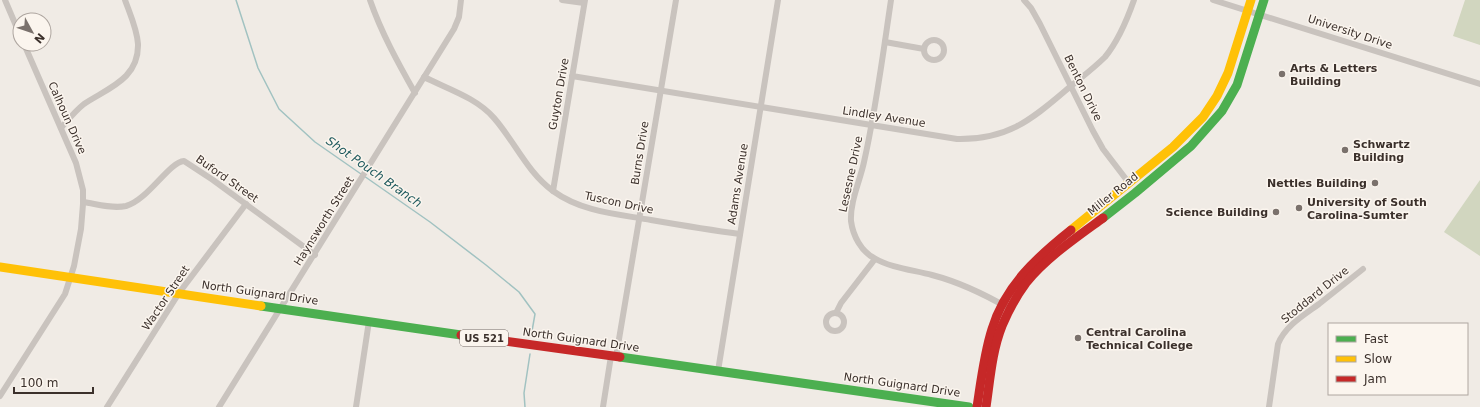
<svg xmlns="http://www.w3.org/2000/svg" width="1480" height="407" font-family="'DejaVu Sans',sans-serif">
  <style>
    .green { fill: #d1d6bf }
    .lines { fill: none; stroke-linecap: round; stroke-linejoin: round }
    .stream { stroke: #a1c2c1; stroke-width: 1.5 }
    .street { stroke: #c9c3be; stroke-width: 6 }
    .fast { stroke: #4caf50; stroke-width: 9 }
    .slow { stroke: #ffc107; stroke-width: 9 }
    .jam { stroke: #c62828; stroke-width: 9 }
    .poi-dot { fill: #7a716c; stroke: #fbf5ee; stroke-width: 1.5 }
    .labels { text-anchor: middle; dominant-baseline: central; stroke-width: 3; stroke-linejoin: round; paint-order: stroke }
    .shield { fill: #fbf5ee; stroke: #756b66; stroke-width: 1 }
    .shield-label { font-size: 10px; font-weight: bold; fill: #3b302b }
    .street-label { font-size: 11px; fill: #3b302b; stroke: #fbf5ee }
    .poi-label { font-size: 11px; font-weight: bold; fill: #3b302b; stroke: #fbf5ee; text-anchor: start }
    .water-label { font-size: 12px; font-style: italic; fill: #1f5a5e; stroke: #fbf5ee }
  </style>
  <rect width="100%" height="100%" fill="#f0ebe5"/>
  <g class="green">
    <path d="M1465 0H1480V45L1453 36Z"/>
    <path d="M1480 180V256L1444 232Z"/>
  </g>
  <g class="lines">
    <g class="stream">
      <path d="M236 0 258 68 279 109 315 142 361 174"/>
      <path d="M364 176 430 222 486 265 519 292 535 314 532 331"/>
      <path d="M525 407 524 393 530 354"/>
    </g>
    <g class="street">
      <path d="M5 0 20 35"/>
      <path d="M370 0C381 32 398 63 415 93"/>
      <path d="M562 0 584 3"/>
      <path d="M891 0C883 54 876 109 864 162 860 181 850 201 851 221 853 236 861 251 874 258 891 268 913 270 932 275 959 282 986 295 1010 309"/>
      <path d="M1024 0 1031 8 1040 24 1093 131 1103 149 1129 183"/>
      <path d="M1213 0 1480 84"/>
      <circle cx="934" cy="50" r="10"/>
      <path d="M885 42 924 49"/>
      <path d="M572 76 957 139C1006 140 1030 121 1065 91 1078 80 1093 69 1105 57 1119 40 1127 20 1134 0"/>
      <path d="M424 77C448 89 477 98 494 118 515 142 527 172 553 191 582 212 617 214 651 220 680 225 710 230 740 234"/>
      <path d="M61 128C68 120 75 111 84 104 108 88 139 79 138 44 137 29 130 14 125 0"/>
      <path d="M553 191 585 0"/>
      <path d="M83 202C97 204 112 209 126 206 148 200 169 162 184 161L213 180 315 255"/>
      <circle cx="835" cy="322" r="9"/>
      <path d="M836 313 841 303 875 259"/>
      <path d="M616 357 676 0"/>
      <path d="M718 371 778 0"/>
      <path d="M0 396 65 294 74 266 81 229 83 204V190L76 163 24 44"/>
      <path d="M107 407 179 293 246 204"/>
      <path d="M219 407 454 29 459 17 461 0"/>
      <path d="M356 407 369 321"/>
      <path d="M603 407 611 356"/>
      <path d="M1269 407 1278 344C1285 326 1304 315 1319 304 1334 292 1348 281 1363 269"/>
    </g>
    <g class="fast">
      <path d="M1103 218 1135 193 1191 146 1222 111 1237 85 1264 0"/>
      <path d="M261 306 461 335"/>
      <path d="M620 357 969 407"/>
    </g>
    <g class="slow">
      <path d="M1071 230 1173 147 1203 117 1217 96 1228 73 1251 0"/>
      <path d="M0 267 261 306"/>
    </g>
    <g class="jam">
      <path d="M461 335 620 357"/>
      <path d="M977 407C981 381 984 354 992 329 1005 286 1037 257 1071 230"/>
      <path d="M986 407C990 380 992 351 1002 326 1008 312 1017 295 1026 283 1046 258 1077 237 1103 218"/>
    </g>
  </g>
  <g class="poi-dot">
    <circle cx="1282" cy="74" r="4"/>
    <circle cx="1345" cy="150" r="4"/>
    <circle cx="1375" cy="183" r="4"/>
    <circle cx="1299" cy="208" r="4"/>
    <circle cx="1276" cy="212" r="4"/>
    <circle cx="1078" cy="338" r="4"/>
  </g>
  <g class="labels">
    <rect class="shield" x="460" y="330" width="48" height="16" rx="3"/>
    <g class="shield-label">
      <text x="484" y="338">US 521</text>
    </g>
    <g class="street-label">
      <text transform="translate(1350 32) rotate(18)">University Drive</text>
      <text transform="translate(1083 88) rotate(64)">Benton Drive</text>
      <text transform="translate(559 94) rotate(-80)">Guyton Drive</text>
      <text transform="translate(884 117) rotate(9)">Lindley Avenue</text>
      <text transform="translate(67 118) rotate(66)">Calhoun Drive</text>
      <text transform="translate(640 153) rotate(-81)">Burns Drive</text>
      <text transform="translate(851 174) rotate(-78)">Lesesne Drive</text>
      <text transform="translate(227 179) rotate(35)">Buford Street</text>
      <text transform="translate(738 184) rotate(-81)">Adams Avenue</text>
      <text transform="translate(1113 194) rotate(-39)">Miller Road</text>
      <text transform="translate(619 203) rotate(12)">Tuscon Drive</text>
      <text transform="translate(324 221) rotate(-58)">Haynsworth Street</text>
      <text transform="translate(260 293) rotate(8)">North Guignard Drive</text>
      <text transform="translate(1315 295) rotate(-39)">Stoddard Drive</text>
      <text transform="translate(166 298) rotate(-56)">Wactor Street</text>
      <text transform="translate(581 340) rotate(8)">North Guignard Drive</text>
      <text transform="translate(902 385) rotate(8)">North Guignard Drive</text>
    </g>
    <g class="poi-label">
      <text x="1290" y="68">Arts &amp; Letters<tspan x="1290" dy="13">Building</tspan></text>
      <text x="1353" y="144">Schwartz<tspan x="1353" dy="13">Building</tspan></text>
      <text x="1367" y="183" text-anchor="end">Nettles Building</text>
      <text x="1307" y="202">University of South<tspan x="1307" dy="13">Carolina-Sumter</tspan></text>
      <text x="1268" y="212" text-anchor="end">Science Building</text>
      <text x="1086" y="332">Central Carolina<tspan x="1086" dy="13">Technical College</tspan></text>
    </g>
    <g class="water-label">
      <text transform="translate(374 172) rotate(35)">Shot Pouch Branch</text>
    </g>
  </g>
  <rect x="1328" y="323" width="140" height="72" fill="#fbf5ee" stroke="#aea6a0"/>
  <rect x="1336" y="336" width="20" height="6" fill="#4caf50" stroke="#aea6a0"/>
  <text x="1364" y="343" font-size="12" fill="#3b302b">Fast</text>
  <rect x="1336" y="356" width="20" height="6" fill="#ffc107" stroke="#aea6a0"/>
  <text x="1364" y="363" font-size="12" fill="#3b302b">Slow</text>
  <rect x="1336" y="376" width="20" height="6" fill="#c62828" stroke="#aea6a0"/>
  <text x="1364" y="383" font-size="12" fill="#3b302b">Jam</text>
  <g transform="translate(32 32) rotate(130)"><circle r="19" fill="#fbf5ee" stroke="#aea6a0"/>
  <path d="M0-3L7 15L0 10L-7 15Z" fill="#7a716c"/>
  <text y="-6" font-size="11" font-weight="bold" text-anchor="middle" fill="#3b302b">N</text>
  </g>
  <path d="M14 387v6h79v-6" fill="none" stroke="#3b302b" stroke-width="2"/>
  <text x="20" y="387" font-size="12" fill="#3b302b" stroke="#fbf5ee" stroke-width="3" paint-order="stroke">100 m</text>
</svg>
